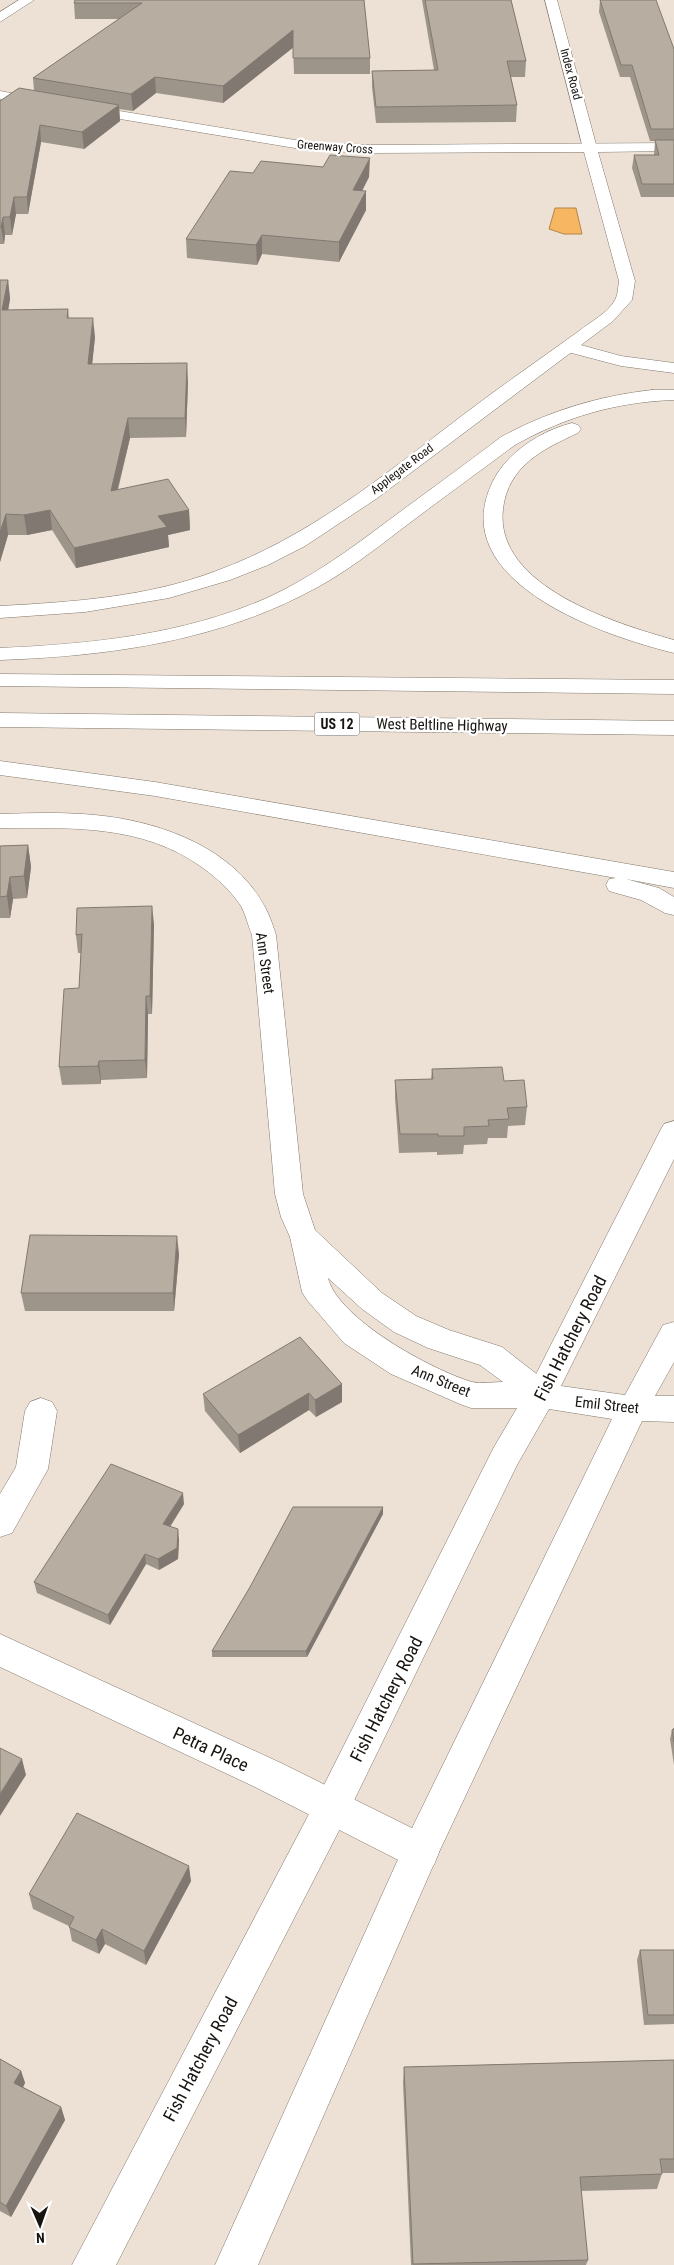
<svg xmlns="http://www.w3.org/2000/svg" width="674" height="2265" font-family="'Roboto Condensed',sans-serif">
  <style>
    .water { fill: #f7b661; stroke: #b48549 }
    .lines { fill: none; stroke-linecap: round; stroke-linejoin: round }
    .street-casing { stroke: #82786c; stroke-width: 1 }
    .secondary-casing { stroke: #82786c; stroke-width: 1 }
    .highway-casing { stroke: #82786c; stroke-width: 1 }
    .street { fill: #fff; fill-rule: evenodd }
    .secondary { fill: #fff; fill-rule: evenodd }
    .highway { fill: #fff; fill-rule: evenodd }
    .wall { fill: #9e958a }
    .shaded-wall { fill: #817971 }
    .building { fill: #b8ada1; stroke: #817971 }
    .labels { text-anchor: middle; dominant-baseline: central; stroke-width: 4.5; stroke-linejoin: round; paint-order: stroke }
    .far-street-label { font-size: 12px; fill: #181410; stroke: #fff }
    .shield { fill: #fff; stroke: #5d5a58; stroke-width: 1 }
    .shield-label { font-size: 14px; font-weight: bold; fill: #181410 }
    .street-label { font-size: 15px; fill: #181410; stroke: #fff }
    .near-street-label { font-size: 18px; fill: #181410; stroke: #fff }
  </style>
  <rect width="100%" height="100%" fill="#ece1d4"/>
  <path class="water" d="M555 208H576L582 234H564L549 229Z"/>
  <g class="lines">
    <defs>
      <g id="street">
        <path d="M19 0H34L0 22V12Z"/>
        <path d="M545 0H557L597 148 595 151 590 152 583 148Z"/>
        <path d="M570 342 621 356 674 363V373L621 366 564 351 561 347 564 343Z"/>
        <path d="M0 814C32 813 63 812 95 815 159 821 233 847 265 907 270 916 273 926 276 935L303 1194 315 1230 382 1293 416 1316 449 1330 502 1347 552 1386 556 1395 552 1404 541 1408H471L460 1404 391 1374 344 1343 307 1300 302 1292 290 1237 281 1217 275 1194 252 935C248 926 246 915 241 906 231 891 218 879 203 868 143 824 71 828 0 828ZM328 1278 362 1309 394 1332 428 1348 480 1365 503 1382C493 1382 481 1384 472 1382 432 1370 338 1319 328 1278Z"/>
        <path d="M41 1398 52 1402 57 1411 48 1469 12 1533 0 1537V1494L16 1467 25 1411 30 1402Z"/>
        <path d="M0 1634 281 1763 434 1839 439 1852 434 1865 421 1870 408 1865 255 1787 0 1667Z"/>
      </g>
      <g id="secondary">
        <path d="M0 91 43 99 50 103 43 107 0 99Z"/>
        <path d="M83 105 307 142 370 145 674 143V151L598 152 635 281 632 300 613 321 376 499 305 546 268 565 230 580 169 598 85 612 0 618V606C73 602 148 597 216 571 307 538 383 476 459 418 498 388 539 360 579 331 590 322 608 313 615 300 618 295 618 287 619 281L584 152 370 153 307 150 78 112 76 109Z"/>
        <path d="M674 1121V1159L561 1386 625 1395 663 1325 674 1322V1362L655 1396H674V1422L642 1421 440 1850 258 2265H215L414 1824 612 1419 549 1409 517 1465 345 1819 116 2265H72L319 1795 494 1447 530 1386 660 1131 664 1124Z"/>
      </g>
      <g id="highway">
        <path d="M652 390H674V400C616 402 565 417 515 445 476 474 437 502 399 531 373 551 347 571 318 587 220 641 111 656 0 660V648C91 644 182 635 267 598 310 578 348 551 385 523 424 494 463 466 501 437 549 411 598 396 652 390Z"/>
        <path d="M572 423 578 425 581 429 578 433C543 449 508 466 503 509 494 587 618 624 674 640V653C604 636 445 582 492 483 506 453 540 431 572 423Z"/>
        <path d="M0 674 674 680V694L0 686Z"/>
        <path d="M0 713 674 721V735L0 727Z"/>
        <path d="M0 761 155 782 674 872V888L626 879 659 888 674 897V915L665 913 641 900 609 891 606 885 609 879 616 878 155 796 0 775Z"/>
      </g>
    </defs>
    <use href="#street" class="street-casing"/>
    <use href="#secondary" class="secondary-casing"/>
    <use href="#highway" class="highway-casing"/>
    <use href="#street" class="street"/>
    <use href="#secondary" class="secondary"/>
    <use href="#highway" class="highway"/>
  </g>
  <g class="wall">
    <path d="M364 0 370 58V74H294L293 47 223 103 156 93 133 111 119 109 120 121 84 149 41 142 28 214H16L12 235H5L4 244H0V101L34 91 33 78 119 19H75L74 3Z"/>
    <path d="M422 0H511L526 61 525 77H511L517 105 516 122 376 123 372 87V71L434 70Z"/>
    <path d="M600 0 674 49V197H641L632 168 634 155H654L655 141H650L630 77H620L599 12Z"/>
    <path d="M253 173 369 177 362 191H366V210L339 262 262 254 257 265 187 258 186 239Z"/>
    <path d="M0 280H8L10 299 8 310 68 309 69 318 95 337 92 364 188 382 186 437 130 438 118 490 189 510 190 530 168 535 169 547 76 568 52 530 27 535H8L0 562Z"/>
    <path d="M28 845 31 867 27 898 13 899 10 918H0V846Z"/>
    <path d="M154 924 152 1014H148L147 1078 101 1080V1084L62 1085 59 1067 79 988 81 953H78L76 935Z"/>
    <path d="M432 1069 504 1081 527 1107 525 1125 508 1126 507 1138H488L487 1144 464 1145 463 1154 437 1155V1152L399 1153 395 1098V1080L431 1079Z"/>
    <path d="M179 1254 174 1311H25L21 1293Z"/>
    <path d="M342 1384V1402L316 1417 309 1410 240 1453 205 1411 203 1394Z"/>
    <path d="M184 1504 170 1526 179 1540 178 1559 159 1570 146 1564 110 1625 37 1593 34 1582Z"/>
    <path d="M383 1507V1514L307 1657H212V1651Z"/>
    <path d="M674 1728V1765L670 1739 672 1730Z"/>
    <path d="M191 1881 146 1965 105 1944 99 1954 72 1941 69 1926 33 1909 29 1894Z"/>
    <path d="M640 1950H674V2024L644 2025 637 1960Z"/>
    <path d="M0 2059 21 2071 25 2083 23 2087 61 2107 65 2120 11 2217 0 2211Z"/>
    <path d="M674 2060V2173H662L657 2189 581 2191 588 2260 586 2265H411L403 2083 404 2067Z"/>
  </g>
  <g class="shaded-wall">
    <path d="M293 30 294 47 223 103V86Z"/>
    <path d="M155 77 156 93 133 111 131 94Z"/>
    <path d="M119 105 120 121 84 149 82 132Z"/>
    <path d="M40 125 41 142 28 214 27 197Z"/>
    <path d="M370 158 369 177 353 208V190Z"/>
    <path d="M366 191V210L339 262V242Z"/>
    <path d="M14 197 16 214 12 235 10 217Z"/>
    <path d="M3 217 5 235 4 244 1 227Z"/>
    <path d="M262 235V254L257 265 256 245Z"/>
    <path d="M8 280 10 299 5 329 2 310Z"/>
    <path d="M93 318 95 337 90 384 88 364Z"/>
    <path d="M187 363 188 382 186 437 185 418Z"/>
    <path d="M128 418 130 438 112 511 111 491Z"/>
    <path d="M50 510 52 530 27 535 24 515Z"/>
    <path d="M189 510 190 530 168 535 169 547 76 568 74 548 158 516Z"/>
    <path d="M6 514 8 535 0 562V532Z"/>
    <path d="M28 845 31 867 27 898 24 876Z"/>
    <path d="M10 877 13 899 10 918 7 896Z"/>
    <path d="M152 906 154 924 152 1014 150 996Z"/>
    <path d="M146 996 148 1014 147 1078 145 1060Z"/>
    <path d="M99 1061 101 1080V1084L98 1066Z"/>
    <path d="M177 1236 179 1254 174 1311 173 1293Z"/>
    <path d="M342 1384V1402L316 1417 315 1400Z"/>
    <path d="M309 1393V1410L240 1453 238 1435Z"/>
    <path d="M183 1493 184 1504 165 1535 163 1524Z"/>
    <path d="M383 1507V1514L307 1657 306 1651Z"/>
    <path d="M178 1529 179 1540 178 1559 159 1570 158 1559Z"/>
    <path d="M145 1554 146 1564 110 1625 108 1615Z"/>
    <path d="M22 1759 26 1775 0 1816V1794Z"/>
    <path d="M189 1866 191 1881 146 1965 144 1951Z"/>
    <path d="M102 1929 105 1944 99 1954 96 1940Z"/>
    <path d="M21 2071 25 2083 19 2095 14 2083Z"/>
    <path d="M61 2107 65 2120 11 2217 6 2206Z"/>
  </g>
  <g class="building">
    <path d="M75 0H364L370 58H293V30L223 86 155 77 131 94 33 78 142 3H74Z"/>
    <path d="M425 0H511L526 61H507L517 105 376 107 372 71 438 70Z"/>
    <path d="M600 0H656L674 49V129H651L632 65H621Z"/>
    <path d="M19 88 119 105 82 132 40 125 27 197H14L10 217H3L1 227H0V101Z"/>
    <path d="M655 140H674V184H642L634 155H659Z"/>
    <path d="M330 155 370 158 353 190 366 191 339 242 262 235 256 245 186 239 230 171 253 173 261 161 323 167Z"/>
    <path d="M0 280H8L2 310 68 309 67 318H93L88 364 187 363 185 418H128L111 491 168 479 189 510 158 516 167 527 74 548 50 510 24 515 6 514 0 532Z"/>
    <path d="M28 845 24 876 10 877 7 896 0 897V846Z"/>
    <path d="M152 906 150 996H146L145 1060 99 1061 98 1066 59 1067 64 989 79 988 82 934 76 935 77 908Z"/>
    <path d="M502 1067 504 1081 524 1080 527 1107 507 1108 509 1119 488 1120 489 1126 464 1127V1136H438V1134H400L395 1080 433 1079 432 1069Z"/>
    <path d="M30 1235 177 1236 173 1293H21Z"/>
    <path d="M300 1337 342 1384 315 1400 309 1393 238 1435 203 1394Z"/>
    <path d="M111 1464 183 1493 163 1524 178 1529 177 1548 158 1559 145 1554 108 1615 34 1582Z"/>
    <path d="M293 1507H383L306 1651H212L250 1587Z"/>
    <path d="M674 1728V1742L672 1730Z"/>
    <path d="M0 1748 22 1759 0 1794Z"/>
    <path d="M77 1813 189 1866 144 1951 102 1929 96 1940 69 1927 74 1917 29 1894Z"/>
    <path d="M640 1950H674V2015H648Z"/>
    <path d="M0 2059 21 2071 14 2083 61 2107 6 2206 0 2202Z"/>
    <path d="M674 2060V2159H660L662 2174 580 2177 588 2260 413 2264 404 2067Z"/>
  </g>
  <g class="labels">
    <g class="far-street-label">
      <text transform="translate(571 74) rotate(75)">Index Road</text>
      <text transform="translate(335 147) rotate(4)">Greenway Cross</text>
      <text transform="translate(402 469) rotate(-37)">Applegate Road</text>
    </g>
    <rect class="shield" x="314.5" y="712.5" width="45" height="23" rx="4"/>
    <g class="shield-label">
      <text x="337" y="724">US 12</text>
    </g>
    <g class="street-label">
      <text transform="translate(442 725) rotate(1)">West Beltline Highway</text>
      <text transform="translate(265 963) rotate(82)">Ann Street</text>
      <text transform="translate(441 1381) rotate(22)">Ann Street</text>
      <text transform="translate(607 1405) rotate(6)">Emil Street</text>
    </g>
    <g class="near-street-label">
      <text transform="translate(570 1338) rotate(-63)">Fish Hatchery Road</text>
      <text transform="translate(386 1699) rotate(-63)">Fish Hatchery Road</text>
      <text transform="translate(211 1749) rotate(25)">Petra Place</text>
      <text transform="translate(200 2059) rotate(-62)">Fish Hatchery Road</text>
    </g>
  </g>
  <g transform="translate(40 2225) rotate(178)" stroke="#ffffff" stroke-width="4" paint-order="stroke">
  <path d="M0-4L9 19L0 12L-9 19Z" fill="#181410"/>
  <text y="-8" font-size="14" font-weight="bold" text-anchor="middle" fill="#181410">N</text>
  </g>
</svg>
